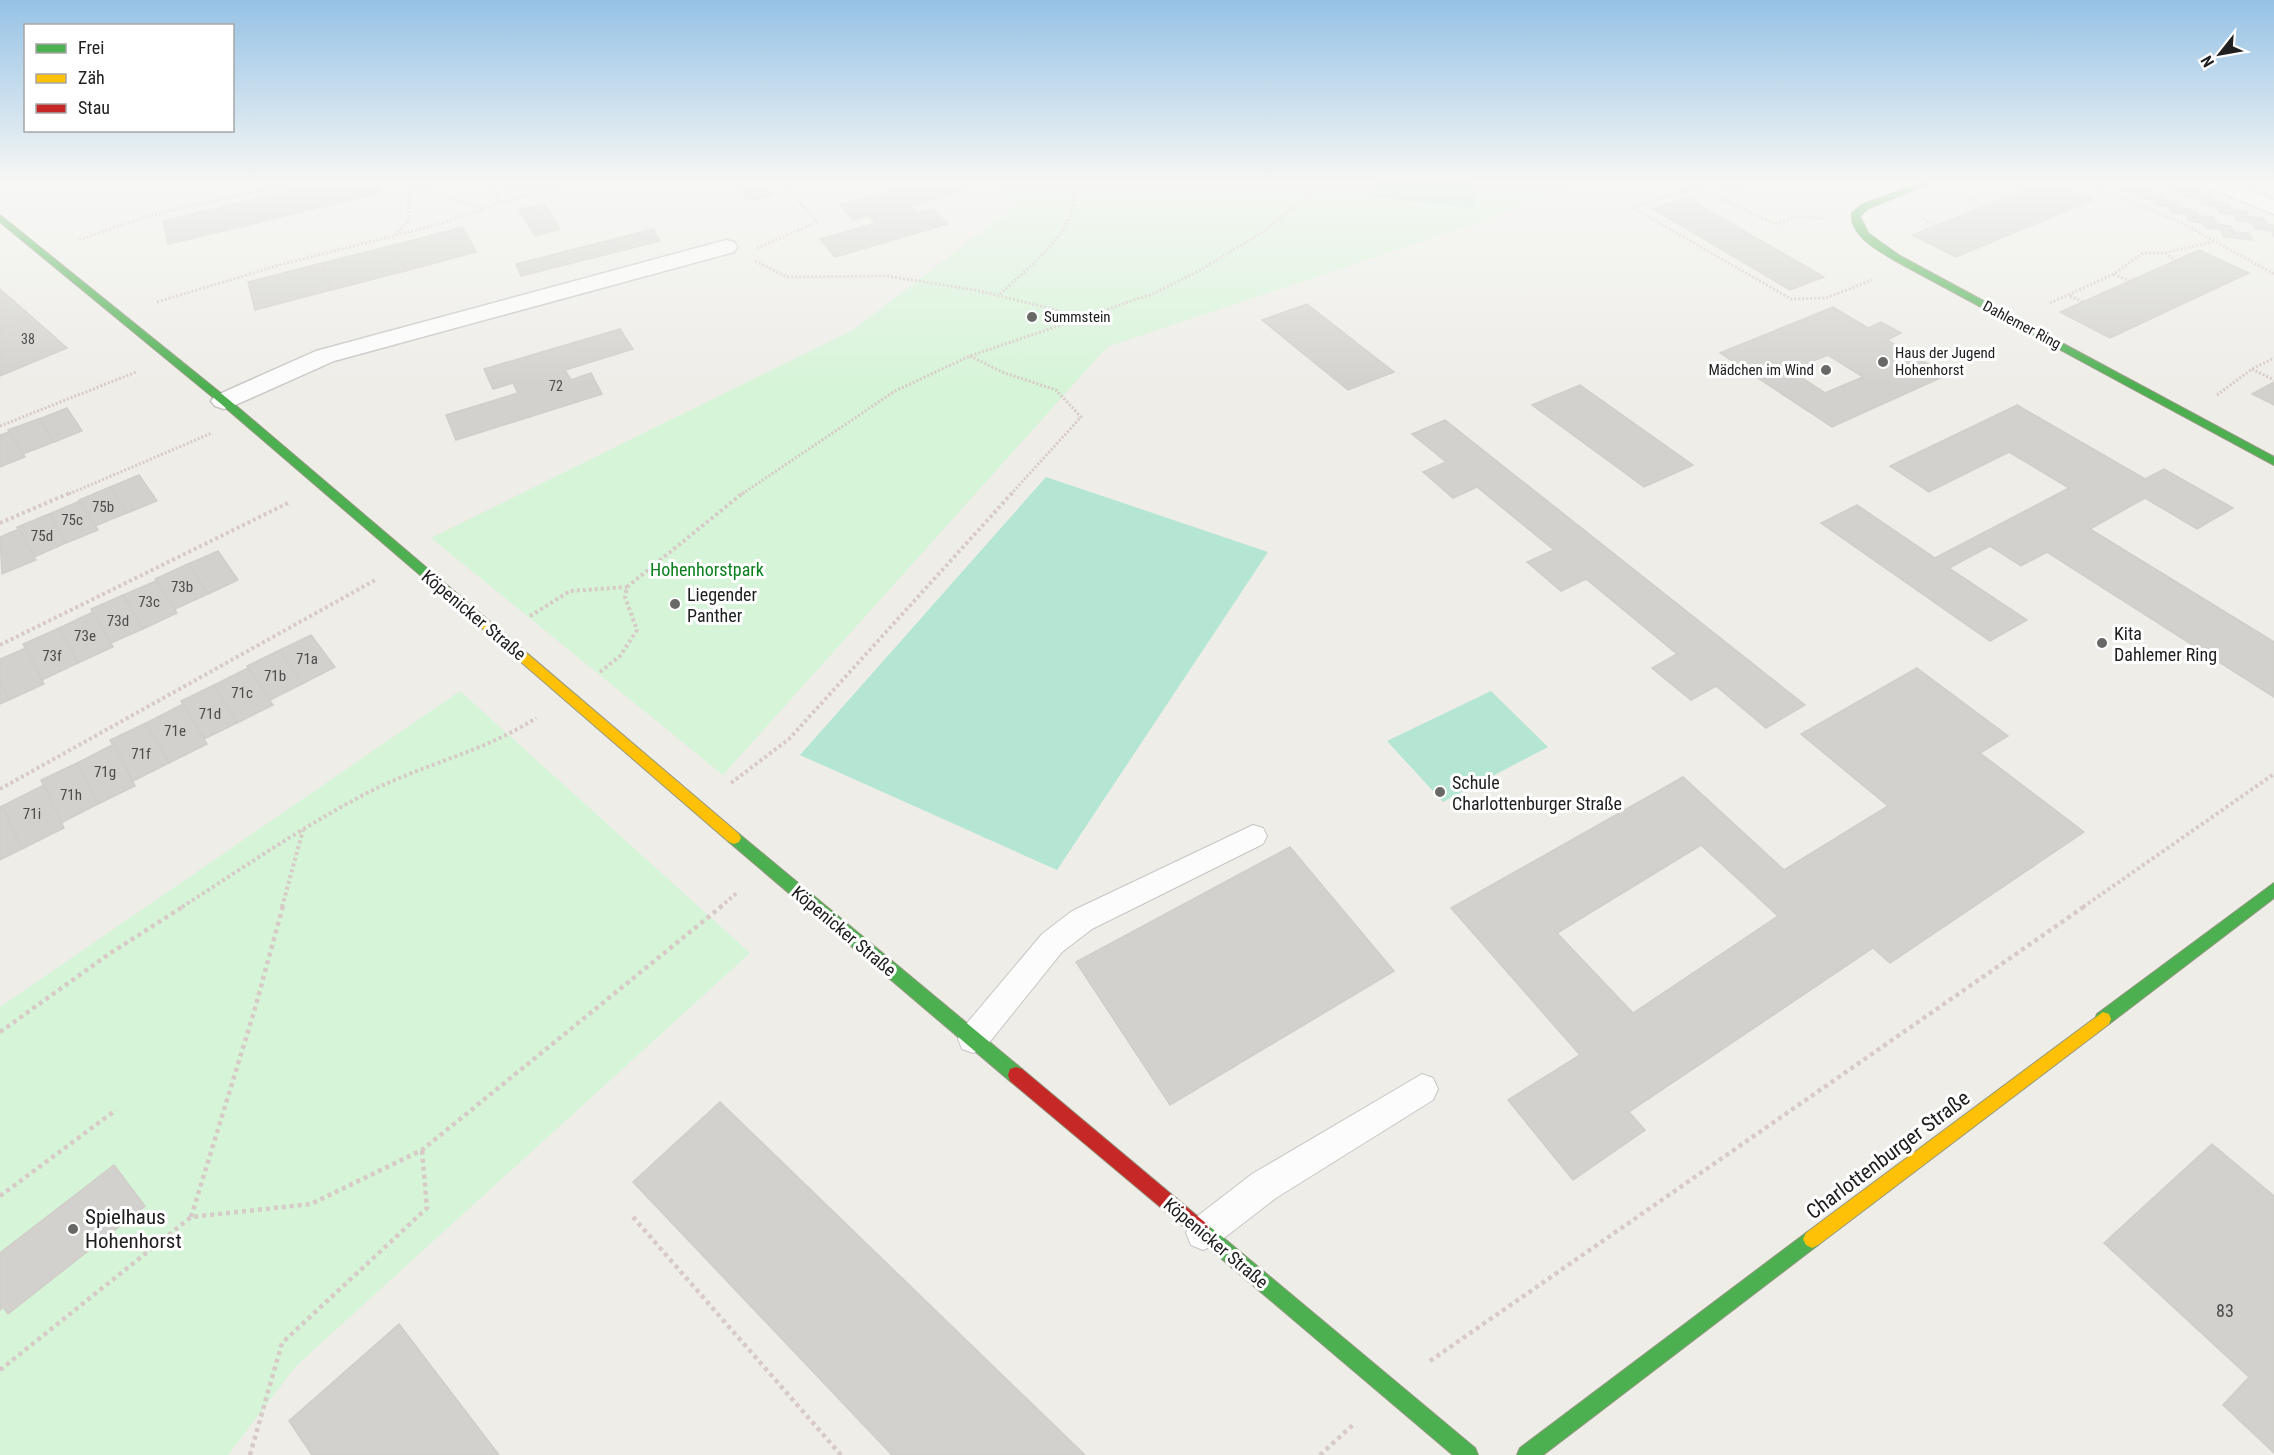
<svg xmlns="http://www.w3.org/2000/svg" width="2274" height="1455" font-family="'Roboto Condensed',sans-serif">
  <style>
    .park { fill: #d6f4d8 }
    .pitch { fill: #b4e6d3 }
    .building { fill: #d2d1cd; stroke: #d1cec9; stroke-width: 1.5; fill-rule: evenodd }
    .lines { fill: none; stroke-linecap: round; stroke-linejoin: round }
    .lane-casing { stroke: #c7c6c4; stroke-width: 2 }
    .street-casing { stroke: #c7c6c4; stroke-width: 3 }
    .fast-casing { stroke: #959880; stroke-width: 2 }
    .slow-casing { stroke: #959880; stroke-width: 2 }
    .jam-casing { stroke: #959880; stroke-width: 2 }
    .path-far2 { stroke: #d7cac7; stroke-width: 3; stroke-dasharray: 2 2; stroke-linecap: butt }
    .path-far1 { stroke: #d7cac7; stroke-width: 4; stroke-dasharray: 3 3; stroke-linecap: butt }
    .path { stroke: #d7cac7; stroke-width: 4.5; stroke-dasharray: 4 4; stroke-linecap: butt }
    .lane { fill: #fcfcfc; fill-rule: evenodd }
    .street { fill: #fcfcfc; fill-rule: evenodd }
    .fast { fill: #4caf50; fill-rule: evenodd }
    .slow { fill: #ffc107; fill-rule: evenodd }
    .jam { fill: #c62828; fill-rule: evenodd }
    .poi-dot { fill: #686866; stroke: #fff; stroke-width: 2 }
    .labels { text-anchor: middle; dominant-baseline: central; stroke-width: 6; stroke-linejoin: round; paint-order: stroke }
    .far-number-label { font-size: 14px; fill: #4c4c4b }
    .far-poi-label { font-size: 15px; fill: #202020; stroke: #fff; text-anchor: start }
    .far-street-label { font-size: 15px; fill: #202020; stroke: #fff }
    .number-label { font-size: 15px; fill: #4c4c4b }
    .park-label { font-size: 18px; fill: #0b801c; stroke: #fff }
    .poi-label { font-size: 18px; fill: #202020; stroke: #fff; text-anchor: start }
    .street-label { font-size: 18px; fill: #202020; stroke: #fff }
    .near-number-label { font-size: 18px; fill: #4c4c4b }
    .near-street-label { font-size: 21px; fill: #202020; stroke: #fff }
    .near-poi-label { font-size: 21px; fill: #202020; stroke: #fff; text-anchor: start }
  </style>
  <rect width="100%" height="100%" fill="#eeede8"/>
  <g class="park">
    <path d="M995 182H1580L1479 222 1107 347 723 775 431 538 853 330 1018 204Z"/>
    <path d="M460 691 750 953 296 1366 228 1455H0V1007Z"/>
  </g>
  <g class="pitch">
    <path d="M1370 182H1477L1474 208 1366 196Z"/>
    <path d="M1046 477 1268 552 1057 870 800 755Z"/>
    <path d="M1491 691 1548 747 1443 802 1387 741Z"/>
  </g>
  <g class="building">
    <path d="M327 182H376L381 193 313 209 304 187Z"/>
    <path d="M503 182H553L509 193Z"/>
    <path d="M734 182H762L773 195 749 201Z"/>
    <path d="M924 182H953L963 191 910 206 917 213 933 209 948 224 835 257 820 239 876 223 869 216 853 220 840 205Z"/>
    <path d="M1717 182H1759L1733 191Z"/>
    <path d="M2044 182H2053L2093 200 1956 257 1912 235Z"/>
    <path d="M2104 182H2129L2132 186 2146 188 2149 194 2162 195 2165 201 2178 202 2182 208 2195 210 2199 216 2213 217 2217 224 2231 226 2234 232 2249 233 2253 240 2224 237 2220 230 2206 228 2202 223 2189 221 2186 214 2172 213 2169 207 2155 205 2152 199 2137 198 2134 192 2121 191 2118 185Z"/>
    <path d="M2150 182H2178L2180 187 2195 189 2197 194 2211 196 2214 201 2229 203 2231 209 2246 211 2248 216 2264 218 2267 224 2274 225V236L2271 231 2255 229 2251 222 2237 221 2235 215 2219 213 2216 207 2202 205 2200 199 2185 197 2182 192 2168 190 2166 185Z"/>
    <path d="M304 187 313 209 241 227 235 204Z"/>
    <path d="M1686 197 1824 277 1790 290 1653 209Z"/>
    <path d="M544 203 560 229 535 236 519 210Z"/>
    <path d="M235 204 241 227 168 244 163 221Z"/>
    <path d="M463 227 476 252 405 271 394 245Z"/>
    <path d="M653 229 660 241 521 276 516 264Z"/>
    <path d="M394 245 405 271 331 290 322 263Z"/>
    <path d="M2199 250 2249 273 2110 338 2060 312Z"/>
    <path d="M322 263 331 290 255 310 248 282Z"/>
    <path d="M0 289 32 317 0 330Z"/>
    <path d="M1307 304 1394 372 1348 390 1262 320Z"/>
    <path d="M1833 307 1868 328 1881 322 1901 333 1887 340 1947 375 1832 427 1720 353ZM1828 355 1863 377 1825 393 1790 370Z"/>
    <path d="M32 317 67 348 0 376V330Z"/>
    <path d="M620 329 633 349 565 370 571 380 591 373 602 394 456 440 446 415 518 393 513 383 493 389 484 369Z"/>
    <path d="M2274 382V405L2252 394Z"/>
    <path d="M1580 385 1693 465 1644 487 1532 405Z"/>
    <path d="M2017 405 2145 479 2164 469 2233 508 2197 529 2145 498 2090 529 2274 642V697L2047 552 2021 566 1990 546 1949 568 2027 620 1990 641 1821 523 1857 505 1935 558 2069 488 2009 452 1929 492 1890 466Z"/>
    <path d="M67 408 82 431 54 442 39 419Z"/>
    <path d="M39 419 54 442 23 454 8 430Z"/>
    <path d="M1445 420 1805 705 1766 728 1716 686 1691 700 1652 668 1677 654 1586 579 1561 591 1527 562 1554 550 1477 487 1453 498 1423 472 1446 462 1412 434Z"/>
    <path d="M9 432 25 457 0 467V435Z"/>
    <path d="M139 475 157 501 127 513 110 487Z"/>
    <path d="M110 487 127 513 95 526 79 500Z"/>
    <path d="M80 501 98 530 66 543 49 514Z"/>
    <path d="M49 514 66 543 34 557 17 527Z"/>
    <path d="M19 529 36 560 2 574 0 537Z"/>
    <path d="M218 551 238 580 208 594 188 564Z"/>
    <path d="M188 564 208 594 175 609 155 579Z"/>
    <path d="M156 581 177 613 143 629 123 595Z"/>
    <path d="M123 595 143 629 111 643 91 609Z"/>
    <path d="M93 612 113 647 78 663 59 628Z"/>
    <path d="M59 628 78 663 42 680 23 644Z"/>
    <path d="M311 635 335 667 302 684 280 650Z"/>
    <path d="M26 648 44 684 9 700 0 681V659Z"/>
    <path d="M280 650 302 684 270 700 247 666Z"/>
    <path d="M248 668 273 705 237 723 214 685Z"/>
    <path d="M1917 668 2008 736 1980 753 2084 832 1890 963 1873 948 1629 1112 1645 1130 1573 1180 1508 1100 1580 1055 1451 908 1683 777 1784 870 1888 806 1801 734ZM1701 845 1778 916 1633 1013 1557 933Z"/>
    <path d="M0 681 9 700 0 704Z"/>
    <path d="M214 685 237 723 204 739 181 701Z"/>
    <path d="M183 704 207 744 169 763 146 723Z"/>
    <path d="M146 723 169 763 133 781 110 740Z"/>
    <path d="M114 744 135 786 98 804 77 763Z"/>
    <path d="M77 763 98 804 61 823 41 780Z"/>
    <path d="M44 785 64 828 22 849 2 806Z"/>
    <path d="M2 806 22 849 0 860V807Z"/>
    <path d="M1290 847 1394 971 1170 1105 1076 962Z"/>
    <path d="M720 1102 1085 1455H892L633 1182Z"/>
    <path d="M2212 1144 2274 1196V1453L2223 1405 2249 1377 2104 1243Z"/>
    <path d="M114 1165 145 1206 8 1314 3 1307 0 1310V1253Z"/>
    <path d="M399 1324 499 1455H312L289 1421Z"/>
  </g>
  <g class="lines">
    <defs>
      <g id="lane">
        <path d="M1253 825 1263 828 1267 836 1263 844 1092 929 1062 952 984 1049 973 1053 962 1049 958 1039 962 1029 1042 934 1072 911Z"/>
        <path d="M1422 1074 1433 1078 1438 1089 1433 1100 1276 1198 1215 1245 1203 1250 1191 1245 1186 1233 1191 1221 1252 1174Z"/>
      </g>
      <g id="street">
        <path d="M2203 182H2231L2274 200V214L2206 186Z"/>
        <path d="M726 240 734 242 737 247 734 252 334 361 233 406 224 409 215 406 211 401 215 396 316 351Z"/>
      </g>
      <g id="fast">
        <path d="M1922 182H1933L1867 209 1860 216 1868 233 1900 256 2274 457V465L1894 260C1878 250 1849 235 1852 213L1861 205Z"/>
        <path d="M0 215 228 399 455 592 457 595 455 598H447L220 403 0 222Z"/>
        <path d="M734 832 739 834 1022 1069 1024 1075 1022 1081 1016 1083 1010 1081 729 842 727 838 729 834Z"/>
        <path d="M2274 883V898L2109 1024 2103 1026 2097 1024 2095 1019 2097 1014Z"/>
        <path d="M1202 1222 1208 1225 1475 1448 1478 1455H1453L1196 1237 1193 1231 1196 1225Z"/>
        <path d="M1812 1230 1818 1233 1821 1239 1818 1245 1543 1455H1517L1520 1448 1806 1233Z"/>
      </g>
      <g id="slow">
        <path d="M451 591 455 592 739 834 741 838 739 842 734 844 729 842 447 598 445 595Z"/>
        <path d="M2103 1012 2109 1014 2111 1019 2109 1024 1818 1245 1812 1248 1806 1245 1803 1239 1806 1233Z"/>
      </g>
      <path id="jam" d="M1016 1067 1022 1069 1208 1225 1211 1231 1208 1237 1202 1240 1196 1237 1010 1081 1008 1075 1010 1069Z"/>
    </defs>
    <use href="#lane" class="lane-casing"/>
    <use href="#street" class="street-casing"/>
    <use href="#fast" class="fast-casing"/>
    <use href="#slow" class="slow-casing"/>
    <use href="#jam" class="jam-casing"/>
    <g class="path-far2">
      <path d="M490 182 500 203"/>
      <path d="M1685 182 1775 224 1795 217 1824 218"/>
      <path d="M2014 182 2028 188"/>
      <path d="M2081 182 2180 222 2274 274"/>
      <path d="M408 183 484 209"/>
      <path d="M1696 187 1633 208 1791 299 1826 298 1872 280"/>
      <path d="M1957 193 1983 206"/>
      <path d="M1923 219 1935 225"/>
      <path d="M395 235 409 221 408 183"/>
      <path d="M79 240 145 217 296 182"/>
      <path d="M757 248 817 222 782 182"/>
      <path d="M2165 253 2176 261"/>
      <path d="M755 261 787 277 887 276 975 290 1053 309 1074 319"/>
      <path d="M2114 274 2129 281"/>
      <path d="M1000 294C1027 268 1088 224 1071 182"/>
      <path d="M2070 296 2083 302"/>
      <path d="M157 302 283 264 440 224 513 199 582 182"/>
      <path d="M2050 303 2114 274 2143 253H2165L2215 241"/>
      <path d="M970 356 1002 372 1056 390 1081 417 1011 494"/>
      <path d="M2252 369 2274 380"/>
      <path d="M2217 395 2252 369 2274 358"/>
      <path d="M0 426 136 372"/>
      <path d="M69 494 212 433"/>
      <path d="M742 494 895 391 970 356 1155 293 1199 271 1266 230 1324 182"/>
    </g>
    <g class="path-far1">
      <path d="M0 523 72 492"/>
      <path d="M530 616 570 591 627 587"/>
      <path d="M0 645 290 502"/>
      <path d="M600 672 620 656 637 630 625 597 627 587 744 492"/>
      <path d="M731 783 789 739 1013 492"/>
      <path d="M0 789 377 579"/>
      <path d="M182 907C246 866 309 822 377 788 429 763 487 750 536 718"/>
      <path d="M282 907 303 830"/>
      <path d="M720 907 737 893"/>
      <path d="M2083 907 2274 774"/>
    </g>
    <g class="path">
      <path d="M0 1032 109 954 184 906"/>
      <path d="M0 1196 116 1110"/>
      <path d="M191 1217 254 1012 283 906"/>
      <path d="M633 1217 841 1455"/>
      <path d="M1430 1361 2085 906"/>
      <path d="M0 1370 191 1217 311 1204 422 1150 722 906"/>
      <path d="M250 1455 282 1343 427 1208 422 1150"/>
      <path d="M1320 1455 1355 1423"/>
    </g>
    <use href="#lane" class="lane"/>
    <use href="#street" class="street"/>
    <use href="#fast" class="fast"/>
    <use href="#slow" class="slow"/>
    <use href="#jam" class="jam"/>
  </g>
  <linearGradient id="sky" x2="0" y2="1"><stop stop-color="#96c2e5"/><stop offset="0.47" stop-color="#f7f7f5"/><stop offset="1" stop-color="#f7f7f5" stop-opacity="0"/></linearGradient>
  <rect width="2274" height="386" fill="url(#sky)"/>
  <g class="poi-dot">
    <circle cx="1032" cy="317" r="6"/>
    <circle cx="1883" cy="362" r="6"/>
    <circle cx="1826" cy="370" r="6"/>
    <circle cx="675" cy="604" r="6"/>
    <circle cx="2102" cy="643" r="6"/>
    <circle cx="1440" cy="792" r="6"/>
    <circle cx="73" cy="1229" r="6"/>
  </g>
  <g class="labels">
    <g class="far-number-label">
      <text x="28" y="339">38</text>
      <text x="556" y="386">72</text>
    </g>
    <g class="far-poi-label">
      <text x="1044" y="317">Summstein</text>
      <text x="1895" y="353">Haus der Jugend<tspan x="1895" dy="17">Hohenhorst</tspan></text>
      <text x="1814" y="370" text-anchor="end">Mädchen im Wind</text>
    </g>
    <g class="far-street-label">
      <text transform="translate(2022 325) rotate(28)">Dahlemer Ring</text>
    </g>
    <g class="number-label">
      <text x="103" y="507">75b</text>
      <text x="72" y="520">75c</text>
      <text x="42" y="536">75d</text>
      <text x="182" y="587">73b</text>
      <text x="149" y="602">73c</text>
      <text x="118" y="621">73d</text>
      <text x="85" y="636">73e</text>
      <text x="52" y="656">73f</text>
      <text x="307" y="659">71a</text>
      <text x="275" y="676">71b</text>
      <text x="242" y="693">71c</text>
      <text x="210" y="714">71d</text>
      <text x="175" y="731">71e</text>
      <text x="141" y="754">71f</text>
      <text x="105" y="772">71g</text>
      <text x="71" y="795">71h</text>
      <text x="32" y="814">71i</text>
    </g>
    <g class="park-label">
      <text x="707" y="569">Hohenhorstpark</text>
    </g>
    <g class="poi-label">
      <text x="687" y="594">Liegender<tspan x="687" dy="21">Panther</tspan></text>
      <text x="2114" y="633">Kita<tspan x="2114" dy="21">Dahlemer Ring</tspan></text>
      <text x="1452" y="782">Schule<tspan x="1452" dy="21">Charlottenburger Straße</tspan></text>
    </g>
    <g class="street-label">
      <text transform="translate(474 615) rotate(40)">Köpenicker Straße</text>
      <text transform="translate(844 931) rotate(40)">Köpenicker Straße</text>
      <text transform="translate(1216 1243) rotate(40)">Köpenicker Straße</text>
    </g>
    <g class="near-number-label">
      <text x="2225" y="1310">83</text>
    </g>
    <g class="near-street-label">
      <text transform="translate(1888 1155) rotate(-37)">Charlottenburger Straße</text>
    </g>
    <g class="near-poi-label">
      <text x="85" y="1217">Spielhaus<tspan x="85" dy="24">Hohenhorst</tspan></text>
    </g>
  </g>
  <rect x="24" y="24" width="210" height="108" fill="#ffffff" stroke="#a6a6a6" stroke-width="1.5"/>
  <rect x="36" y="44" width="30" height="9" fill="#4caf50" stroke="#a6a6a6" stroke-width="1.5"/>
  <text x="78" y="54" font-size="18" fill="#202020">Frei</text>
  <rect x="36" y="74" width="30" height="9" fill="#ffc107" stroke="#a6a6a6" stroke-width="1.5"/>
  <text x="78" y="84" font-size="18" fill="#202020">Zäh</text>
  <rect x="36" y="104" width="30" height="9" fill="#c62828" stroke="#a6a6a6" stroke-width="1.5"/>
  <text x="78" y="114" font-size="18" fill="#202020">Stau</text>
  <g transform="translate(2220 54) rotate(239)" stroke="#ffffff" stroke-width="4.5" paint-order="stroke">
  <path d="M0-4.5L10 22L0 15L-10 22Z" fill="#202020"/>
  <text y="-9" font-size="16" font-weight="bold" text-anchor="middle" fill="#202020">N</text>
  </g>
</svg>
